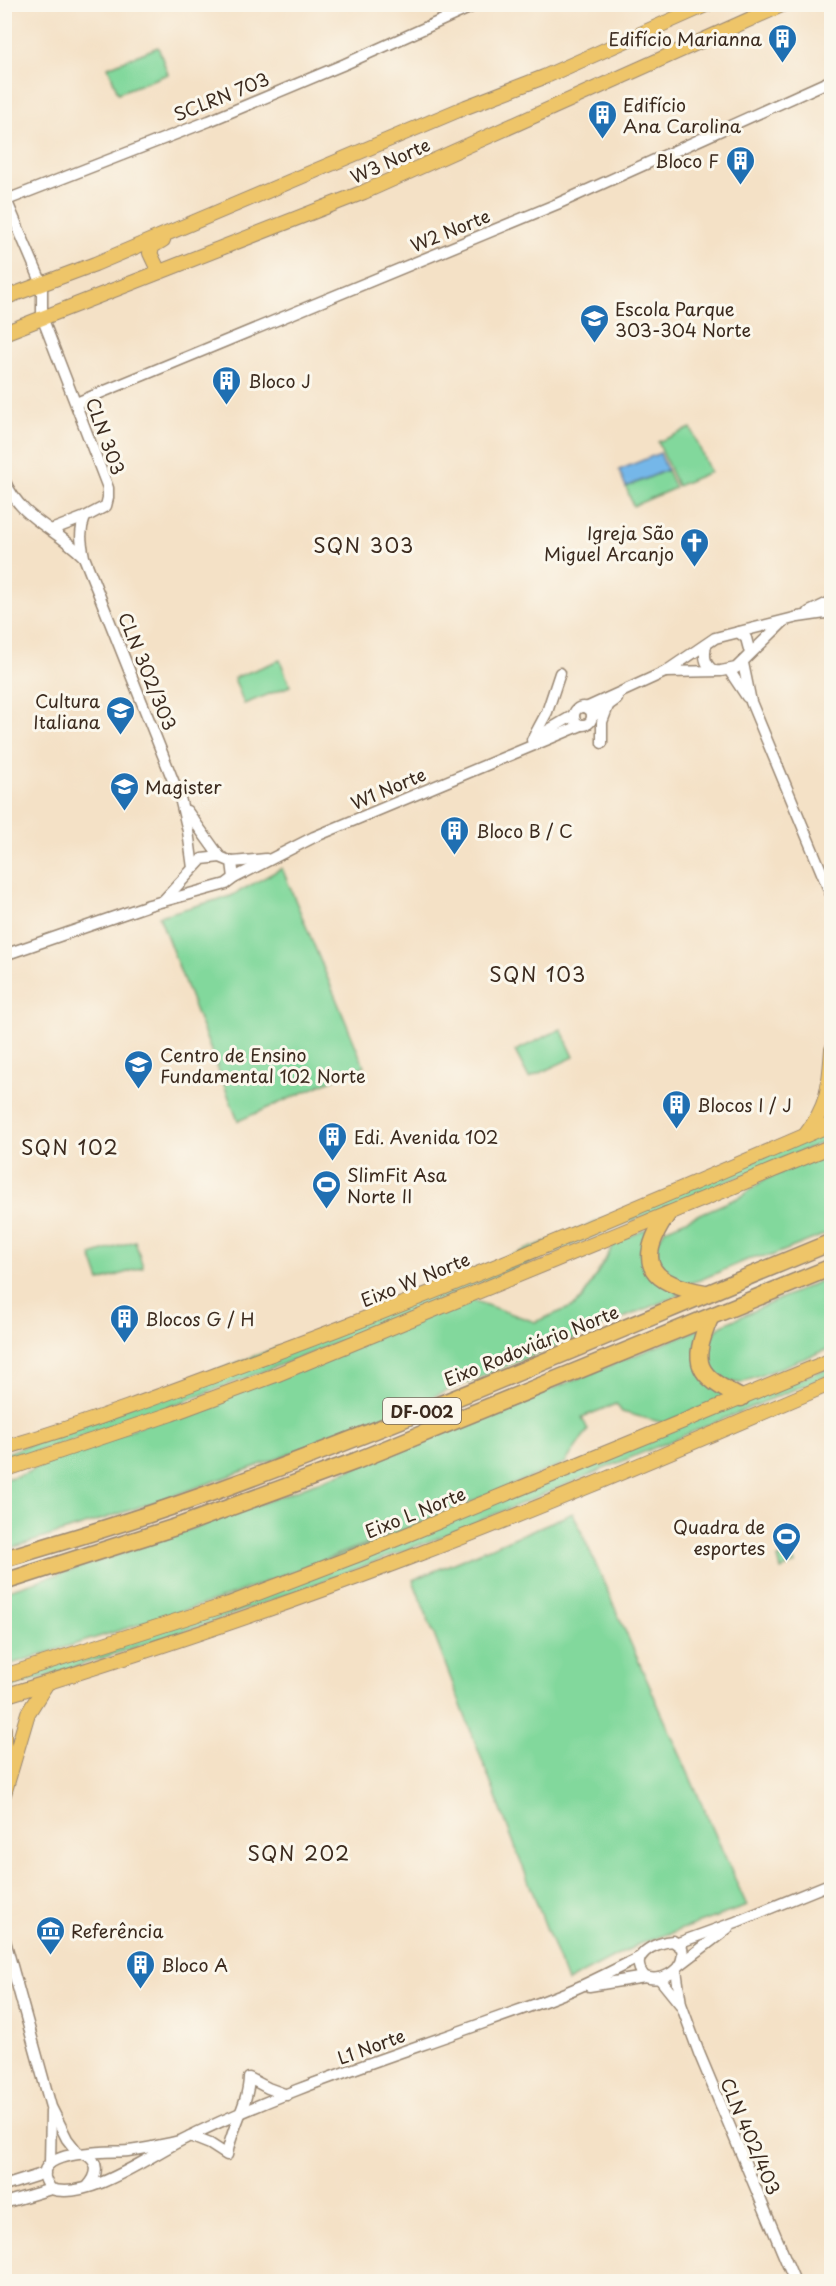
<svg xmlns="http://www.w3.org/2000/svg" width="836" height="2286" font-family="'Playpen Sans',sans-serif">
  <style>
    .green { fill: #82d89c; stroke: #5e815d; stroke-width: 1.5 }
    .water { fill: #74b7e9; stroke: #587084; stroke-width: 1.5 }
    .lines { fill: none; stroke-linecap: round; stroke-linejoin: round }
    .minor-casing { stroke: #988672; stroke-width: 13 }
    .major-casing { stroke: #988672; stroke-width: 16 }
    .highway-casing { stroke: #988672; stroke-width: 19 }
    .minor { stroke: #fff; stroke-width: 10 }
    .major { stroke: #eec569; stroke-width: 14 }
    .highway { stroke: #eec569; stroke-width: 16 }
    .labels { text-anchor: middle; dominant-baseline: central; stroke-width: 6; stroke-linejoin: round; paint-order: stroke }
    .shield { fill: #fbf7ec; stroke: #75685c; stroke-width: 1.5 }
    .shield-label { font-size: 16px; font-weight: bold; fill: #3b2a1e }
    .poi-label { font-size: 18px; fill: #3b2a1e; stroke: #fbf7ec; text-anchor: start }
    .street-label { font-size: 18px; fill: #3b2a1e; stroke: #fbf7ec }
    .neighbourhood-label { font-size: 20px; letter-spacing: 1.5px; fill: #3b2a1e; stroke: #fbf7ec }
  </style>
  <rect width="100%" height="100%" fill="#fbf7ec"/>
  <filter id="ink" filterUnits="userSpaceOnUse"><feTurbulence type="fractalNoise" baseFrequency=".0167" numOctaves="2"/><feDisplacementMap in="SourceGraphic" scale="12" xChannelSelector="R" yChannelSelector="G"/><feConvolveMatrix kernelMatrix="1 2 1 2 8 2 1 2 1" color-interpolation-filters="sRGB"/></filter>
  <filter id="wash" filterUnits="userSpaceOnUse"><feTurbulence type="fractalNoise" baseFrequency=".008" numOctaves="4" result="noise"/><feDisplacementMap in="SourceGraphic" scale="24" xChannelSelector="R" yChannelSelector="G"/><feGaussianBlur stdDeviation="1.35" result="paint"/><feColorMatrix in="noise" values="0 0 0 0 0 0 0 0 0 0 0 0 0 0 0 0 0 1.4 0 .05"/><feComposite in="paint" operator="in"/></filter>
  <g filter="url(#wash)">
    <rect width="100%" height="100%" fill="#f4e1c6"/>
    <g class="green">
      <path d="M158 47 168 74 118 93 108 67Z"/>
      <path d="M691 428 710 472 677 486 658 442Z"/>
      <path d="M667 470 675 488 633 506 626 487Z"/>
      <path d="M280 660 290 686 244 704 234 678Z"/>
      <path d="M282 868 364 1066 238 1121 159 916 231 896Z"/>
      <path d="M561 1029 574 1057 529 1078 515 1051Z"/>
      <path d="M831 1130V1139L309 1354 156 1412 5 1462V1454Z"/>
      <path d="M831 1152V1232L771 1256 754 1257 700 1280 686 1284 674 1281 658 1266 656 1244 665 1229 742 1196 765 1179Z"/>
      <path d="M653 1226 646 1236 643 1248 679 1295C555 1346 431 1399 305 1448 206 1486 106 1519 5 1550V1479L24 1474 61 1456 472 1300 535 1322 574 1306 582 1299 615 1243Z"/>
      <path d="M135 1241 143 1267 100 1281 91 1255Z"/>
      <path d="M831 1276V1348L741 1383 729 1382 718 1378 708 1361 707 1348 713 1334 722 1325Z"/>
      <path d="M704 1327 695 1352 732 1395 664 1423 622 1412 616 1404 582 1417 588 1430 565 1463 398 1532 217 1600 5 1666V1591C243 1518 473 1421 704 1327Z"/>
      <path d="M831 1367V1374L443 1536 356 1569 212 1622 5 1690V1682L38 1672Z"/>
      <path d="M573 1513 747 1906 639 1944 567 1982 413 1580Z"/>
      <path d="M791 1554 795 1564 781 1570 778 1558Z"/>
    </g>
    <path class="water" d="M660 453 667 470 626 487 619 470Z"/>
  </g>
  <g filter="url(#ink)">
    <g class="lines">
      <defs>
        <g id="minor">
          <path d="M4 195 42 284V317L108 488V498L106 506 85 517C79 532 81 542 84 557L180 798 188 831 193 868"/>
          <path d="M4 201 209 121 345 64 478 4"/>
          <path d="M76 403 557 204 832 80"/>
          <path d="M4 480C22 520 54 527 83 556"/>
          <path d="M51 530 85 517"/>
          <path d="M809 612 832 601"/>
          <path d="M738 632 746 638 750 653"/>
          <path d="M706 645C704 655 704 664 713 670"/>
          <path d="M743 663 751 702 832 897"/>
          <path d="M729 670 747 697"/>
          <path d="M665 672 721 671 736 668 783 622"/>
          <circle cx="583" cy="716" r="9"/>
          <path d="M586 708 665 672 715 638 798 617 832 612"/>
          <path d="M592 717 617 699"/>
          <path d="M535 738 574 715"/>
          <path d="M532 740 547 712 560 673"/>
          <path d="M602 743V722L608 706"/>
          <path d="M187 811 220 857"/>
          <path d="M232 862 266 859"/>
          <path d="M163 901 202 859 220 857 232 862 234 878"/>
          <path d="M4 955 149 905 226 884 234 878 314 837 582 725"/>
          <path d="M4 1937 51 2107 67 2139 78 2153"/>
          <path d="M673 1941 682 1948C687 1969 663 1983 645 1977 626 1956 655 1942 673 1941Z"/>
          <path d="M678 1943 736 1922 832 1883"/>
          <path d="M681 1964 728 1928"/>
          <path d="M676 1970 681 2004 699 2053 795 2282"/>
          <path d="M659 1978 680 2004"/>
          <path d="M589 1986 645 1977"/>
          <path d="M190 2136 210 2144 227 2155C231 2128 248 2105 249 2078L268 2088 287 2095"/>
          <path d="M179 2141C162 2145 145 2149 128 2151 108 2153 20 2148 51 2189 88 2201 148 2157 180 2141 277 2092 387 2058 489 2021 519 2010 550 2000 579 1987 599 1978 620 1967 640 1957"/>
          <path d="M85 2154C100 2162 98 2175 88 2186"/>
          <path d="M50 2163 51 2111"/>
          <path d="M4 2186 45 2173"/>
          <path d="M4 2203 51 2189"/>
        </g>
        <g id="major">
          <path d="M159 272 150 253 153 246 163 240"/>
          <path d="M4 298 95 264 466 107 544 77 708 4"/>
          <path d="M4 333 364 192 784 4"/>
          <path d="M806 1134C829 1104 829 1086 832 1049"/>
          <path d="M4 1448C92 1422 176 1390 261 1358 454 1287 643 1205 832 1124"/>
          <path d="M4 1470 171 1414 273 1376 832 1146"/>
          <path d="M4 1676 229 1604 355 1556 832 1360"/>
          <path d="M4 1696C140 1654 275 1609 408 1558 551 1504 691 1443 832 1383"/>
          <path d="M4 1729V1749"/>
          <path d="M4 1794 28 1713 47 1683"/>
        </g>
        <g id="highway">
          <path d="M667 1215C633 1265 652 1284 705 1293"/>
          <path d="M710 1318C690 1365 697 1375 741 1398"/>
          <path d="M4 1559C76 1538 147 1516 216 1491 424 1415 627 1326 832 1242"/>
          <path d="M4 1582 182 1525 356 1461 832 1267"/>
        </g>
      </defs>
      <use href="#minor" class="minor-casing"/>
      <use href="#major" class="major-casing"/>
      <use href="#highway" class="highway-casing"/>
      <use href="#minor" class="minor"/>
      <use href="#major" class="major"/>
      <use href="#highway" class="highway"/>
    </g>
  </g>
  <defs>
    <symbol id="building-pin" viewBox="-11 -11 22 30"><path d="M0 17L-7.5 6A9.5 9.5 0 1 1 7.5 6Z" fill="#1f6fb2" stroke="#fbf7ec"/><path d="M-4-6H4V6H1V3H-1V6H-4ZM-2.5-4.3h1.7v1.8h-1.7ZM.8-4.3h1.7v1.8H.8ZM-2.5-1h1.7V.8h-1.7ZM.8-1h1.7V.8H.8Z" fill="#fff"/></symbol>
    <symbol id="school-pin" viewBox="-11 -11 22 30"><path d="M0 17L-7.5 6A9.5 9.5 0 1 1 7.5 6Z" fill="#1f6fb2" stroke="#fbf7ec"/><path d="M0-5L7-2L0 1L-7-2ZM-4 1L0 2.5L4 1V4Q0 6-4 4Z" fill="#fff"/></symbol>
    <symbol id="church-pin" viewBox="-11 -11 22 30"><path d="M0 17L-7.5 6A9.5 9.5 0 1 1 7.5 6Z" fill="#1f6fb2" stroke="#fbf7ec"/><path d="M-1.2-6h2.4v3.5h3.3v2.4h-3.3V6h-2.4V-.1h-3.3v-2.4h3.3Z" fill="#fff"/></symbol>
    <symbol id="stadium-pin" viewBox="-11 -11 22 30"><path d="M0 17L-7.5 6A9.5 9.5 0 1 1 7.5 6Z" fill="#1f6fb2" stroke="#fbf7ec"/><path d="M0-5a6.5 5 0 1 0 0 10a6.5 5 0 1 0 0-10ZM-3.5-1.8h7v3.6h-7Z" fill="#fff"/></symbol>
    <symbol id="museum-pin" viewBox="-11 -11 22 30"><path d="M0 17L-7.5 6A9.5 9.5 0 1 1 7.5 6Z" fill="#1f6fb2" stroke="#fbf7ec"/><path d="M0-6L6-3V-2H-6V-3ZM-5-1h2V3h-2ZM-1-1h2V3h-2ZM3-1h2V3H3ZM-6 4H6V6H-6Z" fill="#fff"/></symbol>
  </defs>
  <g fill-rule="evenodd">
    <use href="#building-pin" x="766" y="22" width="33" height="45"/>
    <use href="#building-pin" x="586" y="98" width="33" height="45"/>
    <use href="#building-pin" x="724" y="144" width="33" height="45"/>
    <use href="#school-pin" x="578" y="302" width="33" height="45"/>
    <use href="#building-pin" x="210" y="364" width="33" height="45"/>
    <use href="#church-pin" x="678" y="526" width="33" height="45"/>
    <use href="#school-pin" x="104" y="694" width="33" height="45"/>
    <use href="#school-pin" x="108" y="770" width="33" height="45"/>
    <use href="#building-pin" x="438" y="814" width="33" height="45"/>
    <use href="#school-pin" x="122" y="1048" width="33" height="45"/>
    <use href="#building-pin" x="660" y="1088" width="33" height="45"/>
    <use href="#building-pin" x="316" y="1120" width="33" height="45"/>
    <use href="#stadium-pin" x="310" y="1168" width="33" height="45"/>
    <use href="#building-pin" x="108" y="1302" width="33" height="45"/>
    <use href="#stadium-pin" x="770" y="1520" width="33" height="45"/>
    <use href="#museum-pin" x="34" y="1914" width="33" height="45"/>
    <use href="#building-pin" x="124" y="1948" width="33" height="45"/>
  </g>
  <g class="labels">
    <rect class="shield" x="383" y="1398" width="78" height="26" rx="4.5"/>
    <g class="shield-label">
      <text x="422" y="1411">DF-002</text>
    </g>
    <g class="poi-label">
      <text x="762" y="38" text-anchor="end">Edifício Marianna</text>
      <text x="623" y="104">Edifício<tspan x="623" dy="21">Ana Carolina</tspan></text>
      <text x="719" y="160" text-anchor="end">Bloco F</text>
      <text x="615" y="308">Escola Parque<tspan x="615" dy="21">303-304 Norte</tspan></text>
      <text x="248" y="380">Bloco J</text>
      <text x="674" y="532" text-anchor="end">Igreja São<tspan x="674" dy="21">Miguel Arcanjo</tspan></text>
      <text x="100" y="700" text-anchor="end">Cultura<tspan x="100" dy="21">Italiana</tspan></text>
      <text x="145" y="786">Magister</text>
      <text x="476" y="830">Bloco B / C</text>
      <text x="160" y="1054">Centro de Ensino<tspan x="160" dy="21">Fundamental 102 Norte</tspan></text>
      <text x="697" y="1104">Blocos I / J</text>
      <text x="354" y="1136">Edi. Avenida 102</text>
      <text x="347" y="1174">SlimFit Asa<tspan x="347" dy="21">Norte II</tspan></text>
      <text x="145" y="1318">Blocos G / H</text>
      <text x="765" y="1526" text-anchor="end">Quadra de<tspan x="765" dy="21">esportes</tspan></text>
      <text x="71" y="1930">Referência</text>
      <text x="161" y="1964">Bloco A</text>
    </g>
    <g class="street-label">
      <text transform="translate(221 96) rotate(-22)">SCLRN 703</text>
      <text transform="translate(390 160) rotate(-24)">W3 Norte</text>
      <text transform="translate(450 230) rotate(-22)">W2 Norte</text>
      <text transform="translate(106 436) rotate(70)">CLN 303</text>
      <text transform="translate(148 671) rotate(68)">CLN 302/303</text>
      <text transform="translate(388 788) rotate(-23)">W1 Norte</text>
      <text transform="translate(415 1279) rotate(-22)">Eixo W Norte</text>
      <text transform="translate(531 1345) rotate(-22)">Eixo Rodoviário Norte</text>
      <text transform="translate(415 1512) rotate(-22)">Eixo L Norte</text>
      <text transform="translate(371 2046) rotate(-20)">L1 Norte</text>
      <text transform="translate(751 2136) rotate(67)">CLN 402/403</text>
    </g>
    <g class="neighbourhood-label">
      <text x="364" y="545">SQN 303</text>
      <text x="538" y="974">SQN 103</text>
      <text x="70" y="1147">SQN 102</text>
      <text x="299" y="1853">SQN 202</text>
    </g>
  </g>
  <rect width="836" height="2286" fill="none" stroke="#fbf7ec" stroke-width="24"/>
</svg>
